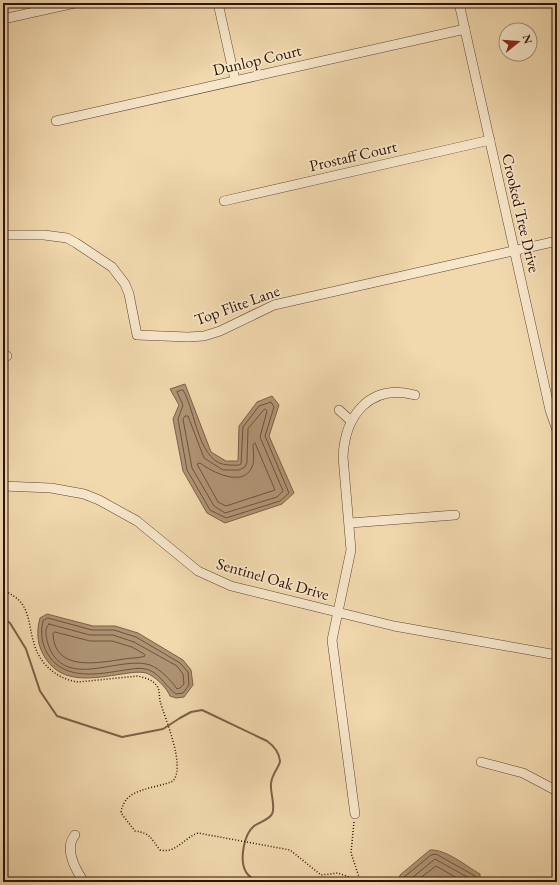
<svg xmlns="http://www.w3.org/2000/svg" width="560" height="885" font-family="'EB Garamond',serif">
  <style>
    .water { fill: #af9474; stroke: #7c6048 }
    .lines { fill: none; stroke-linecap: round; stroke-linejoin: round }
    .shore { stroke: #6f523c; stroke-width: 1 }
    .stream { stroke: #7c6048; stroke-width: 2 }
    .minor-casing { stroke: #60432f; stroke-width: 10 }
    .path { stroke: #2f1105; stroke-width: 1.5; stroke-dasharray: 1 2; stroke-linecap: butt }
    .minor { stroke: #f6e6ca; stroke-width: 9 }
    .labels { text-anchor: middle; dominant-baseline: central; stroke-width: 3.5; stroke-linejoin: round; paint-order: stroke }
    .street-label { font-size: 16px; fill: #2f1105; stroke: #f6e6ca }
  </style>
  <rect width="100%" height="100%" fill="#f1d8ad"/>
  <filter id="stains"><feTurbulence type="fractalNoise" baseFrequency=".005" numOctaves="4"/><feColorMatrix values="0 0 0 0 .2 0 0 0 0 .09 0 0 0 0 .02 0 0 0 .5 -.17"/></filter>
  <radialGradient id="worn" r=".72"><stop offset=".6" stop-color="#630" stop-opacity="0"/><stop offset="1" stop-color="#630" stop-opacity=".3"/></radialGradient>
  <g class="water">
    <path d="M185 384 211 452 226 461H238L239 426 257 402 272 396 279 405 269 436 294 493 282 504 225 523 207 513 183 471 173 419 179 405 170 389Z"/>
    <path d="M47 614 93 626H115L138 633 183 660 191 670 193 685 184 697 176 698 170 696C167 688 155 676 146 673 138 671 130 673 122 674 95 678 63 685 46 659 37 646 36 632 40 618Z"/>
    <path d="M430 850C446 849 466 866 480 874V880L477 882H399L400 875Z"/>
  </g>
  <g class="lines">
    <g class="shore">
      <path d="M183 390C196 411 198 465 229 465 234 465 238 466 241 464L243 427 259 406 271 402 274 407 265 436 289 493 280 501 226 518 210 510 187 470 178 419 183 405 177 392Z"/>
      <path d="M265 409 267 411 260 437 283 491 277 497 225 513 214 506 192 468 183 419 185 416H188L204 458 223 470H239L245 467 247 462 248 429Z"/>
      <path d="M255 443 275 490 226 506 218 502 197 464 200 463C212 472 243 488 252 467 255 460 253 452 253 445Z"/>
      <path d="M48 618 92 630H114L136 637 180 663 188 672 189 685 183 693 176 694C168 689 160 674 149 670 141 667 133 669 125 670 99 674 66 681 49 656 42 646 40 633 43 621Z"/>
      <path d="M49 624 90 635H113L134 642 177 666 183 674 184 684 180 688 177 689C172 681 159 668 150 665 118 655 64 692 48 644 46 637 44 628 49 624Z"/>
      <path d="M55 632 90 641H112L132 647 144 654 145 656C140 658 130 658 124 659 98 663 54 672 53 634Z"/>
      <path d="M402 882 404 877 431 855 436 854 475 876V882"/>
      <path d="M407 882 435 859 469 878 470 882"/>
      <path d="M415 882 436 866 464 882"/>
    </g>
    <path class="stream" d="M3 618 10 623 26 649 40 691 57 716 122 737 163 729 180 718 191 712 202 710 267 741C274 746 279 752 280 761 280 766 271 775 271 784 270 792 276 807 272 814 269 820 259 822 254 826 244 834 239 860 246 872 248 876 254 879 257 882"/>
    <defs>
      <g id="minor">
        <path d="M218 3 235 80"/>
        <path d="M459 3 550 410 557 430"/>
        <path d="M3 19 75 3"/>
        <path d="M56 121 465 29"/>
        <path d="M224 201 490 140"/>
        <path d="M3 235H44L67 238 76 243 112 267 125 284 129 294 137 335 188 337 204 336 220 331 274 305 557 241"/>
        <path d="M3 354 7 356"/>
        <path d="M339 410 351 421"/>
        <path d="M3 486 51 488 84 494 99 500 137 521 198 571 231 586 394 626 557 655"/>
        <path d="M350 523 455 515"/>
        <path d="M481 762 523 773 557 791"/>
        <path d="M355 814 332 640 351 550 343 457C345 415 370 383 415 395"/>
        <path d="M75 835C64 848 75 869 84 882"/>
      </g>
    </defs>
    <use href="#minor" class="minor-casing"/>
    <g class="path">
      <path d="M3 590C11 594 20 599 24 607 30 618 30 632 34 643 39 664 57 679 78 682L138 676C145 678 152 679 157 686 160 690 159 696 160 701 165 719 186 766 173 781 153 790 124 787 121 813L135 831C151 833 151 839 160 850 176 854 185 837 198 833L290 850 321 875 338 873 363 882"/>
      <path d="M354 822 351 853 360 880"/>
    </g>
    <use href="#minor" class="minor"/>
  </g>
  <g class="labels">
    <g class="street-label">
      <text transform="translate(257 60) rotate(-13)">Dunlop Court</text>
      <text transform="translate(353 156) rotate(-13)">Prostaff Court</text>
      <text transform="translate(521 213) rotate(77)">Crooked Tree Drive</text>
      <text transform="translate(237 305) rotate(-20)">Top Flite Lane</text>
      <text transform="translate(273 579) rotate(16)">Sentinel Oak Drive</text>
    </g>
  </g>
  <rect width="560" height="885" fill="none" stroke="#f1d8ad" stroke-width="16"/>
  <rect x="4" y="4" width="552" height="877" fill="none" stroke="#2f1105" stroke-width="2"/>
  <rect x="8" y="8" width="544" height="869" fill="none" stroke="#2f1105"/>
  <g transform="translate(518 42) rotate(73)"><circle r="19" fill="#f6e6ca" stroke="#a6917b"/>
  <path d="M0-3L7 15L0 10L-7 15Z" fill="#8f2418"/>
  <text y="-6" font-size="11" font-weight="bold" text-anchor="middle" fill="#2f1105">N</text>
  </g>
  <rect width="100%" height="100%" filter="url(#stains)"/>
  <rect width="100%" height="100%" fill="url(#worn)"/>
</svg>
